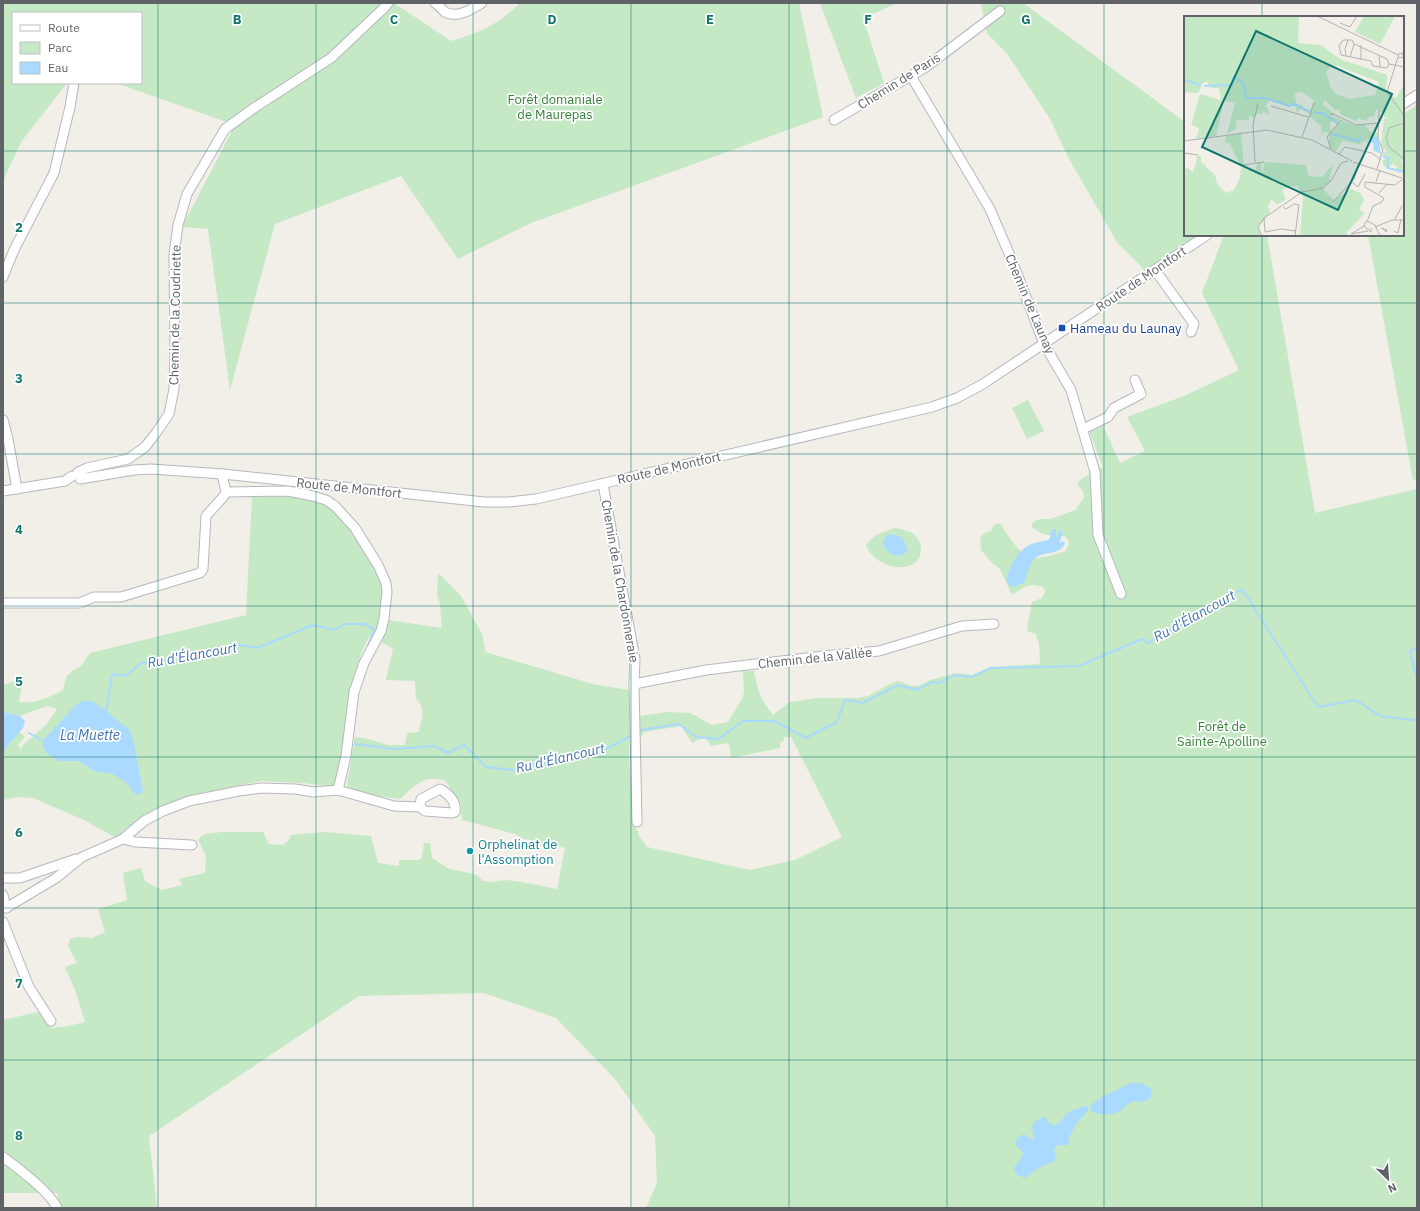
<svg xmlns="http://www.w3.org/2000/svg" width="1420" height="1211" font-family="'IBM Plex Sans',sans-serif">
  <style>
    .green { fill: #c5e8c5; fill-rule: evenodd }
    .water { fill: #aadaff }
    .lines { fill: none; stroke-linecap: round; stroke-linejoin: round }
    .stream { stroke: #aadaff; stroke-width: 2 }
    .minor-casing { stroke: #b5b8bc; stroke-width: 11 }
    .minor { stroke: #fff; stroke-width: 9 }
    .grid { fill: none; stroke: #0f766e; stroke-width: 1; stroke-opacity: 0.55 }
    .transit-dot { fill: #1a4fb4; stroke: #fff; stroke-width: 1.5 }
    .culture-dot { fill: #0f9aa8; stroke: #fff; stroke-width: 1.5 }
    .labels { text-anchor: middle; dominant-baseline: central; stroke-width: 3.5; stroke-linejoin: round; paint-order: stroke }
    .street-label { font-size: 13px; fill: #5f6368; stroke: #fff }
    .park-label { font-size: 13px; fill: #348238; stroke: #fff }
    .transit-label { font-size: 13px; fill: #164399; stroke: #fff; text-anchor: start }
    .culture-label { font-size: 13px; fill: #0d838f; stroke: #fff; text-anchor: start }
    .water-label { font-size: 14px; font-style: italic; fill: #4174aa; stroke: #fff }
    .inset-river { fill: none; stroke: #aadaff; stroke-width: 2 }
    .inset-road { fill: none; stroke: #b3b3b1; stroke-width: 1 }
    .view { fill: #0f766e; fill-opacity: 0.15; stroke: #0f766e; stroke-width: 2 }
    .inset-edge { fill: none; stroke: #5f6368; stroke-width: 2 }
    .grid-label { font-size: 13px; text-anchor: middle; font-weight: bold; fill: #0f766e; stroke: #fff; stroke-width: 3.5; stroke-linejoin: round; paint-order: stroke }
  </style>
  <rect width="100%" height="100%" fill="#f1efe8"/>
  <g class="green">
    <path d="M3 3H394L451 41C479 33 499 24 520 3H799L823 117 531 223 458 259 401 176 275 224 230 390 208 229 182 227 235 125 116 83H141V13H13V83H67L21 142 3 181Z"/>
    <path d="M820 3H898L863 18 884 83 856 98Z"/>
    <path d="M981 3H1023L1185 122V235H1204L1149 275 1117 242 1069 159 1050 119 1008 55 987 33Z"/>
    <path d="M1417 105V479L1413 480 1368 235H1403V114Z"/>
    <path d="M1224 235H1267L1315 513 1417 489V1208H646L657 1183 655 1136 615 1079 556 1018 484 993 359 996 149 1136 157 1208H61L57 1193H3V1020L38 1012 52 1028 68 1026 85 1022 76 993 65 967 77 963 68 946 70 939 78 937 92 938 105 932 98 909 127 900 123 873 141 868 145 881 162 890 182 885 179 879 205 873 206 856 198 839 205 834 222 832H263L269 844 283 845 288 841 291 835 324 832 371 836 378 863 399 866V860H419L422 857 424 843H430L432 858 449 869 470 873 478 876 483 881 490 882 507 880 522 882 557 889 565 848 521 838 515 834 462 820 461 805 445 780C422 775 416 785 400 799L352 792 347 785 355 737 368 739 388 745H405L407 733 419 732C421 719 427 708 416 699L415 681 386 680 393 649 370 635 362 651 354 676 337 787 303 783 261 781 203 793 169 805 118 839 84 820 33 798 18 797 3 800V751L19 732 25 737 18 745 21 749 24 744 46 725 57 709 47 706 20 716 3 712C3 702 6 694 3 685L18 680 22 685 19 702C34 704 49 698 63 690L66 677 73 670 81 666 90 653 246 615 252 497 286 496 327 500 391 582 388 620 442 628 440 604 437 596 438 573 461 596 483 636 485 652 593 684 628 690 630 694 629 757 633 822 640 837 647 847 750 870 795 860 842 837 791 737H784V740L780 743V748L731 758 729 743 711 746 705 737 692 743 681 726 644 732 640 739V716L668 712 690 713 712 725 728 722 743 697 744 691 743 671H754C758 692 760 698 773 715L790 702 817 698H859L868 696 890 684 898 681 911 686H918L930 680 956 673 972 675 990 667 1040 664 1039 643 1035 633 1028 632 1027 628 1032 602 1042 598 1045 592 1044 588C1031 581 1023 588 1012 595L1000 569 990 561 981 550 980 538 983 534 991 531 994 525 1000 523C1003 529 1008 535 1012 541 1029 565 1041 558 1066 551L1069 542 1065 536C1050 536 1043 536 1031 526L1034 521 1041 519H1051L1075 510 1084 498 1083 492 1077 483 1083 478 1103 467 1089 431 1103 426 1120 463 1145 451 1127 417 1184 396 1239 370 1202 293ZM130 730 135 747 143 791 113 774 94 771 79 761H58Z"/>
    <path d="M1028 400 1044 431 1027 439 1012 408Z"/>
    <path d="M895 528C900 529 906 530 910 532 923 538 925 557 913 564 897 573 873 562 866 546 869 537 886 530 895 528Z"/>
  </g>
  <g class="water">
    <path d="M1053 529H1056V537L1058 533 1061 530 1063 533 1059 543 1062 541 1064 542 1065 543C1060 556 1044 551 1035 558 1029 563 1027 575 1024 583L1012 587 1009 585 1006 579C1011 566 1018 549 1032 544 1037 542 1043 541 1048 540L1050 538 1051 530Z"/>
    <path d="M890 534C903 536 904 539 908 551L900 556C890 554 883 551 883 539Z"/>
    <path d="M83 700 94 702 130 730 135 747 143 791 139 795 134 793 128 784 113 774 94 771 79 761H58L46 752 43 746 44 740 73 708Z"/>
    <path d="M3 712 20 716 25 721 23 728 3 751Z"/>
    <path d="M1131 1083C1139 1082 1147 1084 1152 1091L1151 1097C1144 1105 1138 1099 1130 1103 1127 1104 1125 1107 1123 1109 1113 1116 1101 1116 1091 1111L1090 1106 1102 1097Z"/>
    <path d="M1087 1106 1088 1111C1078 1120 1070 1131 1068 1145H1059L1054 1148 1056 1160 1037 1169 1025 1178 1016 1174 1014 1168 1023 1155 1022 1151 1015 1145 1017 1138 1024 1134 1034 1141C1033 1127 1027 1123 1045 1117L1049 1123 1054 1126C1060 1124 1062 1119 1066 1115 1071 1109 1080 1108 1087 1106Z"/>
  </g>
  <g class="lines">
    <g class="stream">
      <path d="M1417 648 1410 651 1417 681"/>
      <path d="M105 713 106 711 112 674 125 676 142 663 197 654 222 652 240 645 257 648 313 625 335 630 344 624H364L374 629 367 649"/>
      <path d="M641 730 679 724 696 737 719 739 743 721H774L806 738 837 722 845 700 863 703 898 685 917 690 932 682 940 683 954 675 972 677 991 668 1079 666 1142 639 1147 643 1176 627 1242 589 1318 707 1356 700 1380 716 1413 720 1417 719"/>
      <path d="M29 733 45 742 47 741"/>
      <path d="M355 744 394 749 434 746 448 753 464 745 486 767 513 770 608 748 631 736"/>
    </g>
    <defs>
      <g id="minor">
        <path d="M435 3C439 6 442 9 445 12 457 19 472 9 482 3"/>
        <path d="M911 76 990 209 1011 258 1044 344 1071 390 1095 472 1098 535 1121 594"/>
        <path d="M1403 104 1417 95"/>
        <path d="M834 120 926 67 1000 11"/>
        <path d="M1155 270 1194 324 1191 332"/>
        <path d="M3 277 14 250 54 173 70 107 74 83"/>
        <path d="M3 420 8 439 17 489"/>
        <path d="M1083 429 1108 417 1114 408 1141 394 1135 380"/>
        <path d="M78 472 87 468 128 459 145 447 156 433 169 414 174 389 175 355 174 254 178 225 187 194 225 129 254 108 331 58 385 7 388 3"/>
        <path d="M80 479 134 470 151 469 223 474 484 502H509L536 499 932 407 957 398 983 384 1207 235"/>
        <path d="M603 484 635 659 634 684 637 822"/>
        <path d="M3 491 65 481 72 476"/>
        <path d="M226 492 288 491 313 496 326 500 335 506 355 528 378 565 386 583 387 592 384 619 381 631 364 663 354 692 346 756 338 790"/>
        <path d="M3 603H80L94 597H121L200 573 203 569 206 516 224 496 226 492 223 479V474"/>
        <path d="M634 684 706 670 823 656 879 651 962 626 994 624"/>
        <path d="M123 839 135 842 192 845"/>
        <path d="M3 878H20L76 859"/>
        <path d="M3 895 6 908"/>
        <path d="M6 908 56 878 82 857 123 839 144 821 163 811 189 801 239 791 261 788 295 789 314 792 338 790 394 806 420 807 425 811 452 813 455 812C457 802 448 793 440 789L421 799 420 807"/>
        <path d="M3 922 29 987 51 1021"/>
        <path d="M3 1157C17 1167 51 1193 57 1208"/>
      </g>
    </defs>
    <use href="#minor" class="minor-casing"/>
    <use href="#minor" class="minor"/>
  </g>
  <path class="grid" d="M158 3V1208M316 3V1208M473 3V1208M631 3V1208M789 3V1208M947 3V1208M1104 3V1208M1262 3V17M3 151H1185M1403 151H1417M1262 235V1208M3 303H1417M3 454H1417M3 606H1417M3 757H1417M3 908H1417M3 1060H1417"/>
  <rect class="transit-dot" x="1058" y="324" width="8" height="8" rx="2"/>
  <circle class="culture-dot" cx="470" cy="851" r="4"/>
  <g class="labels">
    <g class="street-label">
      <text transform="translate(899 81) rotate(-32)">Chemin de Paris</text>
      <text transform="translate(1141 279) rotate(-34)">Route de Montfort</text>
      <text transform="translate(1030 304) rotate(67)">Chemin de Launay</text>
      <text transform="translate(175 315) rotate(-89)">Chemin de la Coudriette</text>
      <text transform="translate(669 468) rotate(-13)">Route de Montfort</text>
      <text transform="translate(349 488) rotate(6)">Route de Montfort</text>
      <text transform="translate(620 581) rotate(80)">Chemin de la Chardonneraie</text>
      <text transform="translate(815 658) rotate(-6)">Chemin de la Vallée</text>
    </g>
    <g class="park-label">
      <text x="555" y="99">Forêt domaniale<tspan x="555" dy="15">de Maurepas</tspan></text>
      <text x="1222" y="726">Forêt de<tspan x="1222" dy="15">Sainte-Apolline</tspan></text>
    </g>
    <g class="transit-label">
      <text x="1070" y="328">Hameau du Launay</text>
    </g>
    <g class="culture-label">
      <text x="478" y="844">Orphelinat de<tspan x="478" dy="15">l'Assomption</tspan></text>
    </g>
    <g class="water-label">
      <text transform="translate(1194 616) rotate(-29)">Ru d'Élancourt</text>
      <text transform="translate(192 655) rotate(-10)">Ru d'Élancourt</text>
      <text x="90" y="735">La Muette</text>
      <text transform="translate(560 758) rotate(-13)">Ru d'Élancourt</text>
    </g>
  </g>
  <g transform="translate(1184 16)">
    <rect width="220" height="220" fill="#f1efe8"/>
    <path d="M0 0H115L114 27 137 29 156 43 203 59 202 77 212 82 220 68V144L217 145 220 155 216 157 212 154 213 150 208 148 203 153 199 148 198 145 201 143 199 136H203L197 129 200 103 206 102 200 101V97L192 93 190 101 186 100 182 105 174 102 172 105 156 98 155 94H151L141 84 138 88 147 95V100L156 103 153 108 149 105 146 107 147 117 157 104 170 109H181L187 116 194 117V121L181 124 186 126 185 129 182 125 175 128 158 125 152 135 145 132V118L140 115 138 120 137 110 125 100 130 84 117 76 111 77 112 88 118 89 122 94 126 95 125 97 117 93 113 97 112 91 85 84 81 91 84 92 85 99 77 94 79 98H73L69 104 68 100H65V104H52V113L43 118 51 87 37 84 35 72H27L22 65 17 69 16 71 18 70 14 77 0 76ZM151 49 195 66 191 79 165 83 152 78 147 72 142 56 147 50ZM180 0H211L196 28 171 16ZM16 78 40 85 32 120 12 123 15 112 7 109ZM57 117 60 152 72 154 73 147H77L78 159 81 146 122 149 124 160 138 161 150 147 145 163 147 165 138 172 150 184 167 173 176 177 180 183 175 194 181 197 162 217 165 220H116L119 181 113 170H108L98 174 102 183 98 186 94 188 87 184 84 190 86 197 74 211 77 220H0V155L3 152 9 156 14 139 17 140V146L31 159 33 168 42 177 50 174 56 161 57 150 46 128 41 126 42 120Z" fill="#c5e8c5" fill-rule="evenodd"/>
    <path d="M192 120 194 121 197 138 189 134 190 128 184 124Z" fill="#aadaff"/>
    <path class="inset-river" d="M0 64 17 69M20 70 48 69 49 62H51L60 68 62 82H81L105 90 110 88 126 96M129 96 140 98 153 107M148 118 174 125 177 121M199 140 204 142V152L220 156"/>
    <path class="inset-road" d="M133 0 214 39M156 7 166 11 173 0M195 39 196 51M162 40 161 33 164 24M166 41 170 28M214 41 203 76 220 100M219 41V37L214 38 215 42 220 41M177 44V29M205 48 203 43 170 28 168 24H159L155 30 157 39 187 45 189 50 203 52 205 48 220 51M87 90 124 101M150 98 148 99 147 97 172 109 194 107M220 107 205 112 202 122 205 131 220 143M118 121 130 87M0 125 83 114 128 124 168 145M147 133 143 121 157 104M0 137 14 139M154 139 161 131 188 137 197 144M71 146 69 109 74 87M169 146 218 162M59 149 80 146M193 153 199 134 194 123 195 94M168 166 174 171 181 158M192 166 196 154M195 177 203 168M149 186 170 163 175 147M99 191 102 193 110 188 115 189 111 220M80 202 81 216 97 213 112 215M211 203 218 190M183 205 191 209 196 220M183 206 189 190 198 186 200 182 181 171V166L211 169 219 163M180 210 187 216V212M191 211 208 204H220M197 212 203 214 202 216 199 213M210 215 214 217 217 203M167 218 180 210 182 205M167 218 184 215M78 220 74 211 80 202 118 176 139 172 147 165 157 147 164 145"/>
    <path class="view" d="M72 15 208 78 154 194 18 131Z"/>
    <rect width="220" height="220" class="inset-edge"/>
  </g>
  <g class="grid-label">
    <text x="237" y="24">B</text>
    <text x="394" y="24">C</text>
    <text x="552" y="24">D</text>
    <text x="710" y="24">E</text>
    <text x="868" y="24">F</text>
    <text x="1026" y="24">G</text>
    <text x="19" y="232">2</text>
    <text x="19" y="383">3</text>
    <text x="19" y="534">4</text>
    <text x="19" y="686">5</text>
    <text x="19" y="837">6</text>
    <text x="19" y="988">7</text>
    <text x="19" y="1140">8</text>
  </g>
  <rect width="1420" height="1211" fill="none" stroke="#5f6368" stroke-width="8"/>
  <rect x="12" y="12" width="130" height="72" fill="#ffffff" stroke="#bfc1c3"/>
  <rect x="20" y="25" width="20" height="6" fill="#ffffff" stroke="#bfc1c3"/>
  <text x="48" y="32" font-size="12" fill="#5f6368">Route</text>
  <rect x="20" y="42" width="20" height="12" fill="#c5e8c5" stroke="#bfc1c3"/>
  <text x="48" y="52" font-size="12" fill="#5f6368">Parc</text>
  <rect x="20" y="62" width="20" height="12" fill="#aadaff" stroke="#bfc1c3"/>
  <text x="48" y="72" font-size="12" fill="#5f6368">Eau</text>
  <g transform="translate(1388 1179) rotate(155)" stroke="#ffffff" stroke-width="3" paint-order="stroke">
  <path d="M0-3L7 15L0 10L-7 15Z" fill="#5f6368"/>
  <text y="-6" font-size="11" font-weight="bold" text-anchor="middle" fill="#5f6368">N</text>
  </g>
</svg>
